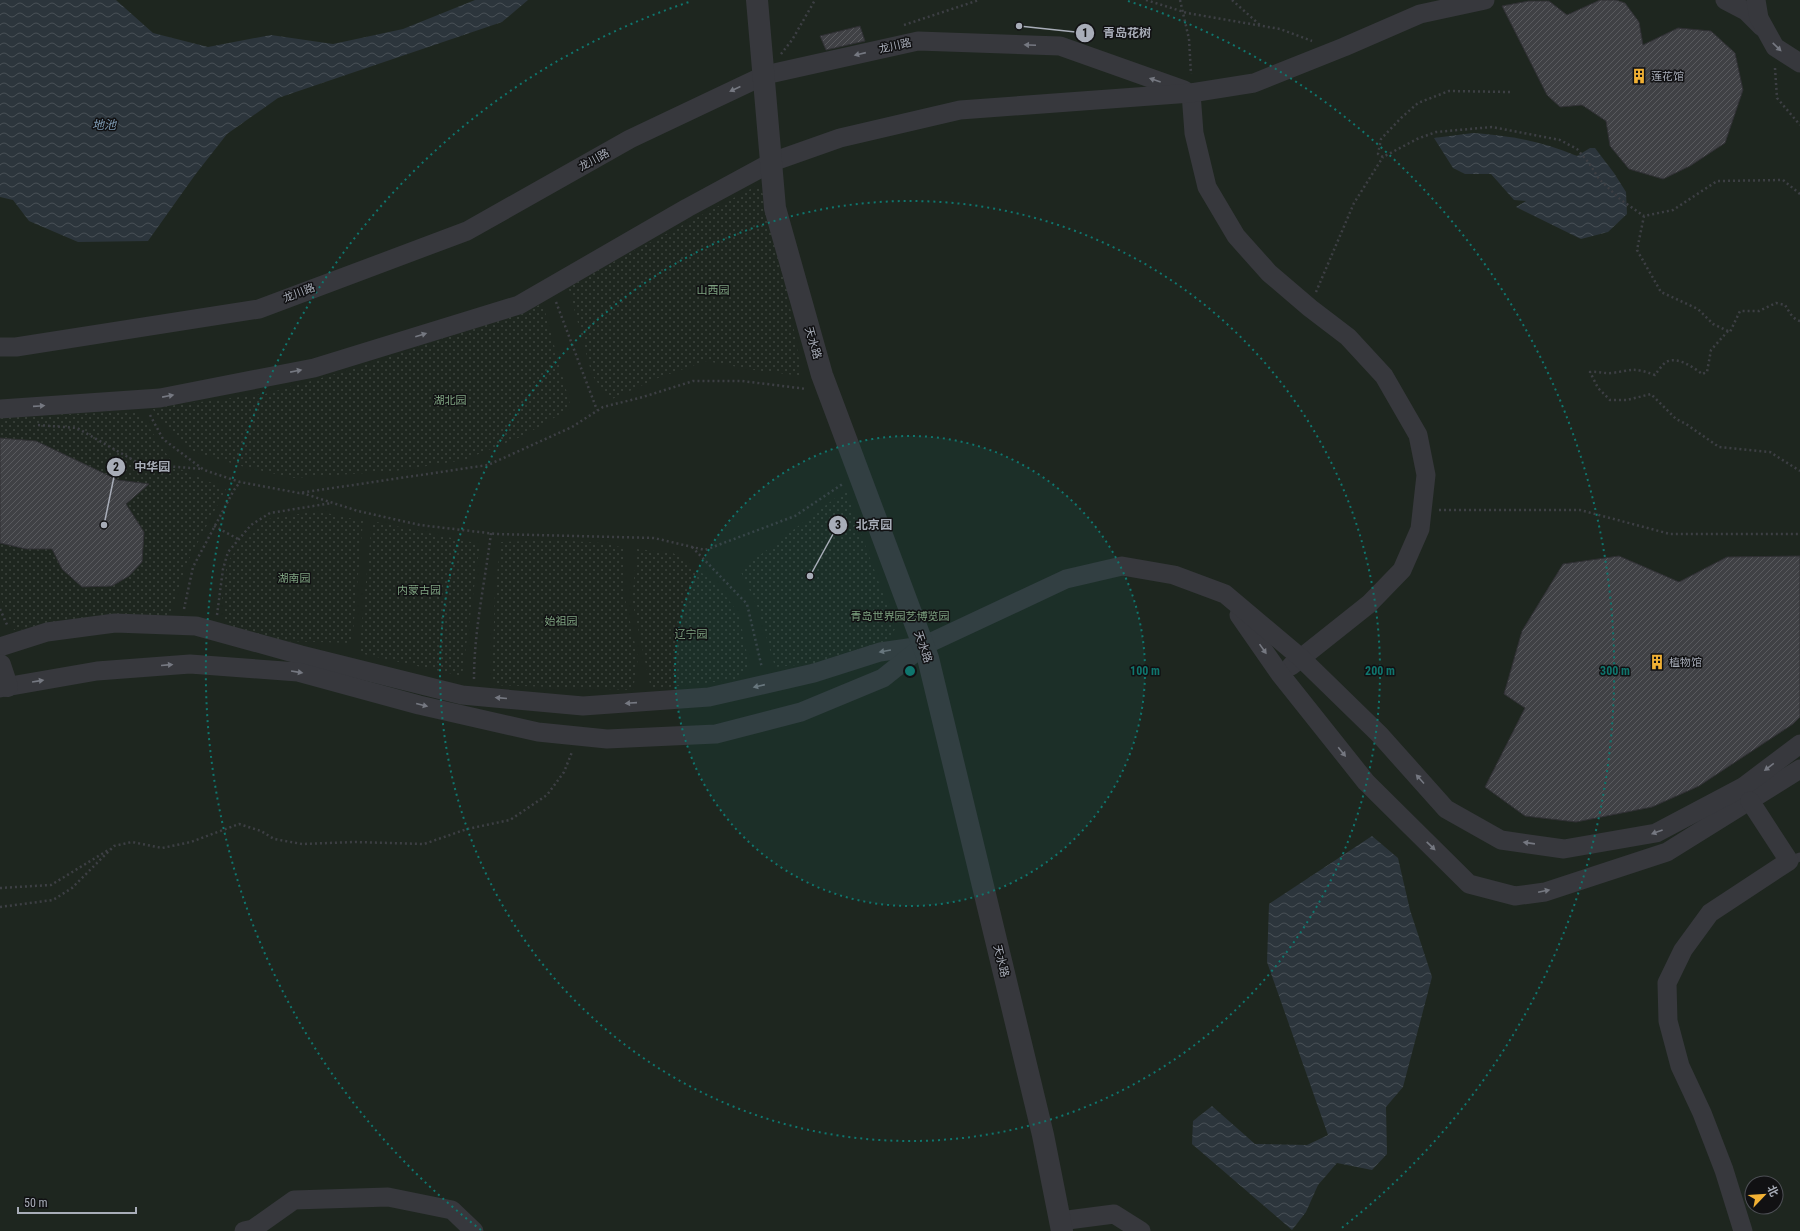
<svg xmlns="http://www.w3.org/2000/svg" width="1800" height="1231" font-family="'Roboto Condensed','Noto Sans SC',sans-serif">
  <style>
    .park { fill: #1e261f; fill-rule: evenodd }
    .garden { fill: url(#garden-dots) }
    .water { fill: url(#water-waves) }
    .building { fill: url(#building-hatch); stroke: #303034 }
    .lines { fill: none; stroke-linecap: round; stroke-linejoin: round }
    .path { stroke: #3d3f44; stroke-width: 2.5; stroke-dasharray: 2 3; stroke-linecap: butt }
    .service { stroke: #37383d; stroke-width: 9 }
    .minor { stroke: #37383d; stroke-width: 19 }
    .tertiary { stroke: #37383d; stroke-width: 22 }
    .oneway { fill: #757881 }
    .ring { fill: none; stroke: #0f766e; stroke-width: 2; stroke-dasharray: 2 4 }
    .labels { text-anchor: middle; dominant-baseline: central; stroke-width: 3; stroke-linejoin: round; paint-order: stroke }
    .street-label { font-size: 11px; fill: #a8adb8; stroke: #111113 }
    .poi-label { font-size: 11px; fill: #a8adb8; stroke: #111113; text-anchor: start }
    .park-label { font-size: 11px; fill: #7fa381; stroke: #111113 }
    .water-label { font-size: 12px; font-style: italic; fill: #7f9bb3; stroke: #111113 }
    .centre { fill: #0f766e; stroke: #111113; stroke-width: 2 }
    .ring-label { font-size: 12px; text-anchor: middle; font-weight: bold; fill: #0f766e; stroke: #111113; stroke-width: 3; stroke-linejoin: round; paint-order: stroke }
    .leader { fill: none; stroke: #a8adb8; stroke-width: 1.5 }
    .callout-dot { fill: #a8adb8; stroke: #111113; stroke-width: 1.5 }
    .mark-label { font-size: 12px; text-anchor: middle; font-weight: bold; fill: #111 }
    .callout-label { font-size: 12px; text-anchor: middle; font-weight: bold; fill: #a8adb8; stroke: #111113; stroke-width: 3; stroke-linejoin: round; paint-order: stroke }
  </style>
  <defs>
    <pattern id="garden-dots" width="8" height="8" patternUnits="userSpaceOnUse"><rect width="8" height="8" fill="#1e261f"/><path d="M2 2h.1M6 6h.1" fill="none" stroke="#3c433d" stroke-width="1.8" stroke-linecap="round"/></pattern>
    <pattern id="water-waves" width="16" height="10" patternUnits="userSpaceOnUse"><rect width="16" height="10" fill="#2c353c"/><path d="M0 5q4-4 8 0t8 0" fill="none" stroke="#485056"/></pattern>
    <pattern id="building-hatch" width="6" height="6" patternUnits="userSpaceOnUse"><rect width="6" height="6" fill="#404145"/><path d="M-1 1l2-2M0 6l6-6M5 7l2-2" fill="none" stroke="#595a5e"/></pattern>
  </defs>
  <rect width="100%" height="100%" fill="#161618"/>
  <path class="park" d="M0 0H1800V1231H0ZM1752 1183H1776V1207H1752Z"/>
  <g class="garden">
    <path d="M760 184 782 262 802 376 754 370 706 361 658 378 610 400 592 375 568 286Z"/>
    <path d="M543 304 571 408 523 436 464 460 395 471 293 478 241 466 195 452 166 428 152 408 265 394 360 367Z"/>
    <path d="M139 412 175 467 226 489 188 561 169 616 14 630 0 597V416Z"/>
    <path d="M846 490C861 537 880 582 895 629L885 646 820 663 775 667 758 608 740 570Z"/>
    <path d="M317 511 363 521 352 643 282 641 225 625 222 596 227 563 245 537 268 519Z"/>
    <path d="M372 521 480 544 462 676 359 653Z"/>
    <path d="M556 540 601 543 625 548 624 594 638 658 633 690 492 685 495 589 501 542Z"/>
    <path d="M637 549 673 553 715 582 739 614 749 664 740 679 651 689 632 600Z"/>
  </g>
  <g class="water">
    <path d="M0 0H116L153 33 208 47 271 35 333 44 403 29 475 0H528L502 22 278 98 227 134 195 175 148 241 78 242 29 221 13 200 0 197Z"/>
    <path d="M1473 133C1513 136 1540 141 1577 156L1590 148H1595L1614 173 1626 192 1627 214 1608 232 1581 239 1516 207 1526 201 1514 200 1491 174H1465L1453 168 1434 138Z"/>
    <path d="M1372 836 1398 858 1410 910 1432 977 1403 1087 1386 1107 1387 1154 1372 1170 1337 1163 1318 1185 1306 1212 1292 1230 1192 1144 1193 1121 1212 1106 1255 1144 1307 1145 1328 1135 1267 962 1269 904Z"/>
  </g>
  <g class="building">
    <path d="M1600 0H1616L1625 3 1639 22 1643 45 1678 28 1711 31 1735 53 1743 90 1725 143 1690 166 1663 179 1629 169 1610 146 1606 121 1582 105 1560 107 1547 95 1502 6 1529 1H1549L1567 15Z"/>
    <path d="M860 26 865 41 826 50 820 36Z"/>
    <path d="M0 438 36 441 118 480 149 484 126 504 144 532 142 562 129 576 112 586 82 587 62 569 52 549H26L0 543Z"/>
    <path d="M1619 556 1679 582 1727 557 1800 556V717L1793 724 1699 786 1652 807 1576 822 1525 816 1485 787 1525 708 1504 694 1522 631 1563 564Z"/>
  </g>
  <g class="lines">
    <g class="path">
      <path d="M1146 0 1187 13 1280 29 1312 41"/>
      <path d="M1180 0 1189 39 1191 74"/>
      <path d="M1232 0 1260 25"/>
      <path d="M904 25 979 0"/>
      <path d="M781 54 792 40 815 0"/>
      <path d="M1775 68 1777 98 1800 125"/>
      <path d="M1510 92 1449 91 1418 103 1401 118 1381 139 1378 154 1383 157 1417 139 1436 132 1492 127 1560 140 1577 149 1589 163 1599 179 1621 200 1644 216"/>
      <path d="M1800 194 1783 180 1717 181 1673 210 1644 216 1637 250 1661 292 1698 309 1713 324 1730 332 1740 311H1759L1776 303 1785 305C1789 311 1792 319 1800 321"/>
      <path d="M1316 292 1354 203 1383 157"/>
      <path d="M556 302 597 410"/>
      <path d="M1728 331 1711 350 1707 372 1702 374C1693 367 1677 356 1666 362 1662 365 1658 371 1655 375 1633 367 1633 370 1612 373 1605 374 1598 371 1590 372L1598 388 1610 400H1627L1651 394 1676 419 1686 424 1719 447 1770 452 1800 471"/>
      <path d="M150 415 163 439 204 470 240 482 299 493 488 465 572 427 603 407 643 397 693 381H742L807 389"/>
      <path d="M38 425 77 428 140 464 203 469"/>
      <path d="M302 493 358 511 420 525 496 534 654 538 705 550 795 516 844 483"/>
      <path d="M1439 510H1580L1670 534H1800"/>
      <path d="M214 526 238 539"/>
      <path d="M692 547 747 604 762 668"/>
      <path d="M0 609 8 627"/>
      <path d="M184 609 193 567 234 490 240 482"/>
      <path d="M217 615 223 569 228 552 251 525 270 513 332 503"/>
      <path d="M474 679C474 630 485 582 491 533"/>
      <path d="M0 888 51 885 110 849"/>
      <path d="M0 907 53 900 72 888 114 846 132 842 162 848 191 842 239 824 261 831 274 839 302 844 355 842 424 844 467 829 510 820 547 795 564 772 572 752"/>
    </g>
    <path class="service" d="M1789 861 1800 857"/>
    <g class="minor">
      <path d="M1725 0 1746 11 1762 27"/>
      <path d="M1756 0 1759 18 1775 47 1800 63"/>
      <path d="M1191 93 1194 133 1207 187 1236 236 1269 273 1310 308 1348 337 1384 376 1418 435 1426 475 1420 529 1402 570 1369 604 1291 666"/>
      <path d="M0 347H16L259 309 467 231 630 139 765 75 918 41 1060 46 1184 90"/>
      <path d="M0 409 160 398 314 368 519 305 687 208 772 162 840 138 960 110 1191 93 1254 83 1344 47 1420 14 1485 0"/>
      <path d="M1239 615 1280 674 1366 782 1469 884 1515 896 1545 892 1667 852 1800 769"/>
      <path d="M0 647 47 632 115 623 196 626 301 655 462 695 583 706 709 697 814 673 880 652 922 646"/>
      <path d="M0 688 97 671 190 664 298 672 419 705 538 732 607 739 716 734 801 712 883 678 923 646 1066 579 1122 566 1174 575 1225 594 1301 658 1380 735 1446 809 1501 840 1564 849 1656 833 1743 787 1800 744"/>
      <path d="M1060 1221 1114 1214 1141 1231"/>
      <path d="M244 1231 253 1229 294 1200 388 1197 452 1210 474 1231"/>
      <path d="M1743 1231 1724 1170 1702 1113 1680 1066 1668 1021 1667 983 1683 950 1710 913 1789 861 1750 801"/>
    </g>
    <g class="tertiary">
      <path d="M757 0 775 208 822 375 928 658 1043 1135 1062 1231"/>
      <path d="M0 665 7 686"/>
    </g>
  </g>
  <defs><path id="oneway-solid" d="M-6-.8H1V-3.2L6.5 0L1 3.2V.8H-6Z"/></defs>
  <g class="oneway">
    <use href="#oneway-solid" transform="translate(1030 45) rotate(-178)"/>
    <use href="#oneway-solid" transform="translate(1777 47) rotate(44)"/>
    <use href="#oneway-solid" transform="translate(860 54) rotate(167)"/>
    <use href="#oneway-solid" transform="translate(1155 80) rotate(-161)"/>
    <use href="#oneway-solid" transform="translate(735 89) rotate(155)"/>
    <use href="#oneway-solid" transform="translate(421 335) rotate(-17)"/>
    <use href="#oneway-solid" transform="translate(296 371) rotate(-11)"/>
    <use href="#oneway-solid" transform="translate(168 396) rotate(-11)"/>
    <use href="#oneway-solid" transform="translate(39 406) rotate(-4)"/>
    <use href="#oneway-solid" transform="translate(1263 649) rotate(55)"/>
    <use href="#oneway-solid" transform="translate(885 651) rotate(170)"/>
    <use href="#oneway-solid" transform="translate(167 665) rotate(-5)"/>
    <use href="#oneway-solid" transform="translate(297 672) rotate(9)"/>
    <use href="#oneway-solid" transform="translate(38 681) rotate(-9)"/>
    <use href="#oneway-solid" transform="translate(759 686) rotate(167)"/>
    <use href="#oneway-solid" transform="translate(501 698) rotate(-175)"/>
    <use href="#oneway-solid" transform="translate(631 703) rotate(176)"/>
    <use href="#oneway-solid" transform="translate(422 705) rotate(14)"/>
    <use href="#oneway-solid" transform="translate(1342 752) rotate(51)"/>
    <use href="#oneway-solid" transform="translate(1769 767) rotate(143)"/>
    <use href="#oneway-solid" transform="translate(1420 779) rotate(-132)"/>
    <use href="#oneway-solid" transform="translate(1657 832) rotate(160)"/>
    <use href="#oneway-solid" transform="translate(1529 843) rotate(-172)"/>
    <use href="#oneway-solid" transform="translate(1431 846) rotate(44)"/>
    <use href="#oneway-solid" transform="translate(1544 891) rotate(-12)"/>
  </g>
  <circle cx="910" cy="671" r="235" fill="#0f766e" fill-opacity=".12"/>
  <g class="ring">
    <circle cx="910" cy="671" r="235"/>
    <circle cx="910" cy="671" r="470"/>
    <path d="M481 1230A705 705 0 0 1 692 1M1128 1A705 705 0 0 1 1339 1230"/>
  </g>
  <defs>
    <symbol id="building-bare" viewBox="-9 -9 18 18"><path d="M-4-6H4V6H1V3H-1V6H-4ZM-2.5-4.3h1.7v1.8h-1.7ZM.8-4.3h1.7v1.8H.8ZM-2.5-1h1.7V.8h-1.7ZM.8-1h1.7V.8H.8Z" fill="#f2b134" stroke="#111113" stroke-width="2.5" paint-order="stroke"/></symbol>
  </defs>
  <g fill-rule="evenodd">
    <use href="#building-bare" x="1628" y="65" width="22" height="22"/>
    <use href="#building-bare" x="1646" y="651" width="22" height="22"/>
  </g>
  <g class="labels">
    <g class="street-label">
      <text transform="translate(895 46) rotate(-13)">龙川路</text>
      <text transform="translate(594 160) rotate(-29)">龙川路</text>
      <text transform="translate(299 293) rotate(-21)">龙川路</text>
      <text transform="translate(813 343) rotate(74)">天水路</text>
      <text transform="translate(923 647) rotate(71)">天水路</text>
      <text transform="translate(1001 961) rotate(76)">天水路</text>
    </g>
    <g class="poi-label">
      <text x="1651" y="76">莲花馆</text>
      <text x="1669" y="662">植物馆</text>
    </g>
    <g class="park-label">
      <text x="713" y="290">山西园</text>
      <text x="450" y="400">湖北园</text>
      <text x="294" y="578">湖南园</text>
      <text x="419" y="590">内蒙古园</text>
      <text x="900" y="616">青岛世界园艺博览园</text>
      <text x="561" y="621">始祖园</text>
      <text x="691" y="634">辽宁园</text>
    </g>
    <g class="water-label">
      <text x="104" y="125">地池</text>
    </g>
  </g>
  <circle cx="910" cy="671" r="6" class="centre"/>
  <g class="ring-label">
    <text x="1145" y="675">100 m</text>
    <text x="1380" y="675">200 m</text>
    <text x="1615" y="675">300 m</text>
  </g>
  <path class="leader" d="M1019 26L1085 33M104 525L116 467M810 576L838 525"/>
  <g class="callout-dot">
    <circle cx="1019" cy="26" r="4"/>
    <circle cx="104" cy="525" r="4"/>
    <circle cx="810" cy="576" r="4"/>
    <circle cx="1085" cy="33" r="10"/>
    <circle cx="116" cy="467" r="10"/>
    <circle cx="838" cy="525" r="10"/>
  </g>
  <g class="mark-label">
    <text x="1085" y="37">1</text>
    <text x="116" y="471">2</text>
    <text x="838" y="529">3</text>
  </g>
  <g class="callout-label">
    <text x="1127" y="37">青岛花树</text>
    <text x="152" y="471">中华园</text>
    <text x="874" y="529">北京园</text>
  </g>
  <g transform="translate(1764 1195) rotate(65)"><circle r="19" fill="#111113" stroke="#4d4f55"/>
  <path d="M0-3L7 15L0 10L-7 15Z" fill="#f2b134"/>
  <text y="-6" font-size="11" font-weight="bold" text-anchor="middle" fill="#a8adb8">北</text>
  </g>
  <path d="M18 1207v6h118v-6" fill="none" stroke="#a8adb8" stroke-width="2"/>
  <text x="24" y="1207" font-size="12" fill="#a8adb8" stroke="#111113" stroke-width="3" paint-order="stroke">50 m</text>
</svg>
